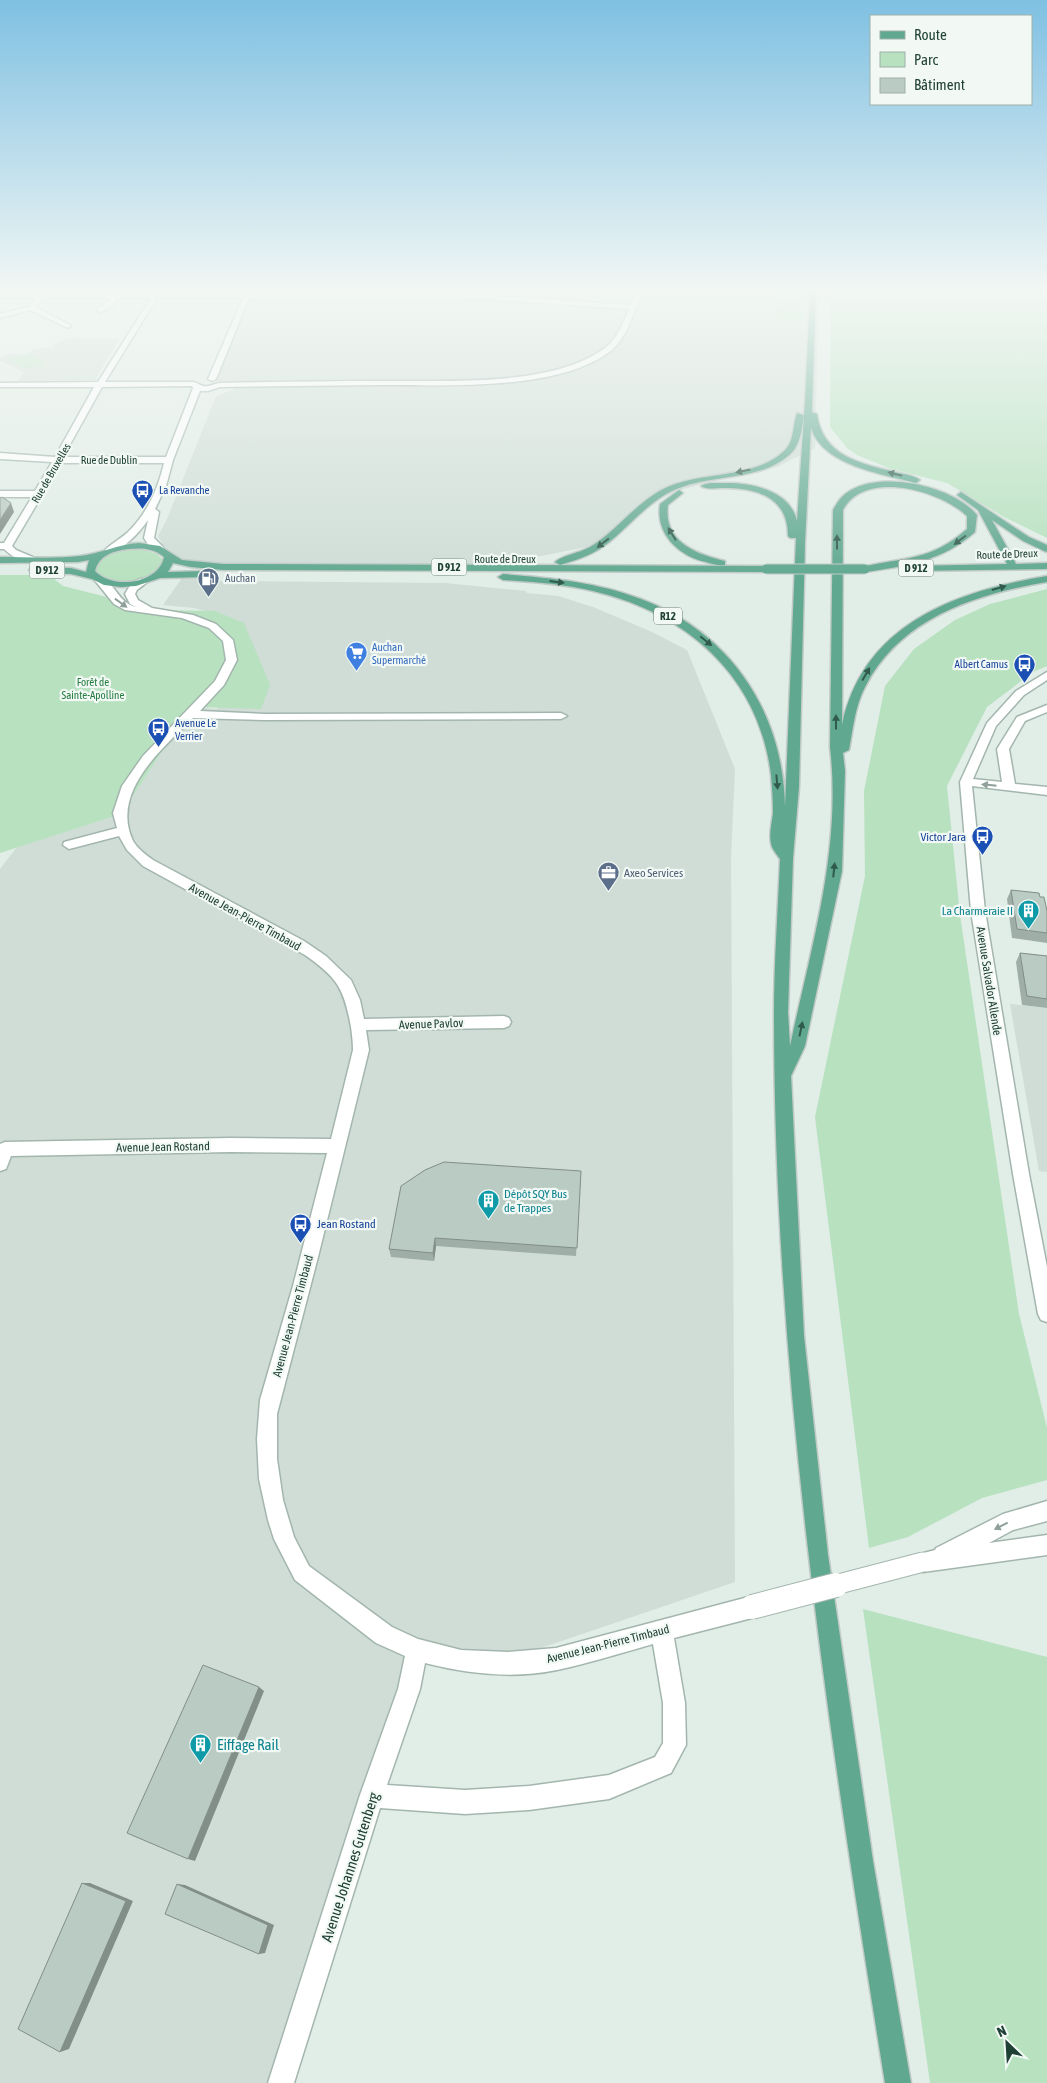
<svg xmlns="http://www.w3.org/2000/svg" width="1047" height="2083" font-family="'Asap Condensed',sans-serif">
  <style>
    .built { fill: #cfddd6 }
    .green { fill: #b7e1bf }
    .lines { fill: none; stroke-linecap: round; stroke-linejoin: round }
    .minor-casing { stroke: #a3b6ae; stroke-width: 3 }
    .major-casing { stroke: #c0cac6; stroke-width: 3 }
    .minor { fill: #fff; fill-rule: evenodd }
    .major { fill: #60a890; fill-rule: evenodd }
    .minor-bridge-far1-casing { stroke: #a3b6ae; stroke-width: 21; stroke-linecap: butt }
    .minor-bridge-casing { stroke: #a3b6ae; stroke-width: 26; stroke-linecap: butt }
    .major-bridge-casing { stroke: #c0cac6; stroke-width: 11; stroke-linecap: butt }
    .minor-bridge-far1 { stroke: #fff; stroke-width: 19 }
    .minor-bridge { stroke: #fff; stroke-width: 24 }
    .major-bridge { stroke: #60a890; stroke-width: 9 }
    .wall { fill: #9fafa7 }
    .shaded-wall { fill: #828e88 }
    .building { fill: #b9cbc2; stroke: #828e88 }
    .oneway { fill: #2f5a4c }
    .oneway2 { fill: #8fa09a }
    .labels { text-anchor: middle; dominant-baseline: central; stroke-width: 4.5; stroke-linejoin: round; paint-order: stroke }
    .far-street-label { font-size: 11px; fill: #1f4035; stroke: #f2f9f5 }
    .far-transit-label { font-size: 11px; fill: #164399; stroke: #f2f9f5; text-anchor: start }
    .shield { fill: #f2f9f5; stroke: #5e786f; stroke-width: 1 }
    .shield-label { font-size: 11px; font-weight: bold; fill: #1f4035 }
    .far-service-label { font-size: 11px; fill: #4e5e75; stroke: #f2f9f5; text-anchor: start }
    .far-shop-label { font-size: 11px; fill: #366cbe; stroke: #f2f9f5; text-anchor: start }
    .far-park-label { font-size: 11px; fill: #247c40; stroke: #f2f9f5 }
    .transit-label { font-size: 12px; fill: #164399; stroke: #f2f9f5; text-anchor: end }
    .service-label { font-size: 12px; fill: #4e5e75; stroke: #f2f9f5; text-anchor: start }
    .culture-label { font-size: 12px; fill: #0d838f; stroke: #f2f9f5; text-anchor: end }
    .street-label { font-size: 12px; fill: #1f4035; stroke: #f2f9f5 }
    .near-culture-label { font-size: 15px; fill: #0d838f; stroke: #f2f9f5; text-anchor: start }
    .near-street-label { font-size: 15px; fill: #1f4035; stroke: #f2f9f5 }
  </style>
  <rect width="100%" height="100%" fill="#e1ede7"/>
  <g class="built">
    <path d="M0 290H819L815 448 777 467 719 479 667 494 636 513 607 543 500 564 261 572 187 563 170 559 158 536 167 519 216 396 235 389 223 382 212 380 224 347 252 297 0 296Z"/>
    <path d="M69 338 119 339 95 380 18 381 24 372 0 361V358L10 354H29L33 349 52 348 55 344Z"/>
    <path d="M182 578 212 581 445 583 526 591 527 593 558 596 593 607 652 632 687 650 735 769 731 859 735 1582 479 1669 416 1663 281 2083H0V869L17 847 121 814 186 715 194 707 217 709 220 700 212 613 194 608 163 605Z"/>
    <path d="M1010 1004 1047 1008V1172L1039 1171Z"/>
  </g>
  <g class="green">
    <path d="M779 290H804L802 322 776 320Z"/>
    <path d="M831 290H1047V538L1004 517 947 483 891 469 857 455 847 448 830 427Z"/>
    <path d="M29 354 45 363 25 369 9 359Z"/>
    <path d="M141 549 157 554 162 559C162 580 119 587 104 579 101 578 98 574 95 571 97 552 126 549 141 549Z"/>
    <path d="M0 575H49L63 586 159 610 215 611 244 623 270 685 261 709 194 707 186 715 121 814 0 853Z"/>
    <path d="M1047 589V666L1033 672 987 707 947 786 960 915 1019 1314 1047 1428V1480L982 1498 908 1537 869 1548 815 1117 865 876 864 791 885 686 914 649 955 620 990 604Z"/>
    <path d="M863 1609 1047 1657V2083H930Z"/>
  </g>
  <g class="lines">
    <defs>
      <g id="minor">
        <path d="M251 290 256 291 253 294H467L630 305 637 290H643C634 310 629 335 612 350 559 392 444 385 379 385 326 386 273 386 220 387L208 391H200L173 460 166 486 155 509 159 512 154 538 163 547V551C154 553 148 545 144 538L148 520C139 533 125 548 110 553L105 550C112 543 120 539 127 533 147 514 158 489 164 463H61L12 546 16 550 35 558V562C25 564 11 556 4 549H0V543H4L32 497H0V491H35L52 462 0 459V453L55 457 94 387H0V383L98 382 151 298H118L110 308 100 312 97 310C102 305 106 304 111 298H44L35 307 70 325 71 326 68 328 30 310 0 318V314L29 307 36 298H0V294H245ZM157 298H243L208 379 212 381 216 379 249 298H467L629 309C623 323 618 338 605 348 551 388 444 380 379 381 326 381 272 382 219 383 204 387 207 388 194 382H105ZM192 386 193 388 166 457H63L102 387Z"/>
        <path d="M100 578C116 583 118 603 136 607L130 604 125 594C129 586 137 577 146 579V583L137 590 135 594 138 600 152 608 193 615 216 624 233 640 237 660 224 685 200 711 265 714 561 713 567 716 561 719 265 720 193 718C162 749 110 792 133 841 137 848 146 855 153 860L304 941 326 956 351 980 360 1000 364 1019 504 1016 509 1018 511 1022 509 1026 504 1028 366 1030 369 1050 318 1257 277 1414V1459L283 1500 294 1537 309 1566 392 1627 418 1639 461 1650 508 1652 556 1648 752 1596 760 1599 763 1607 760 1615 752 1618 674 1638 685 1703 686 1745 671 1773 609 1799 529 1810 465 1814 380 1808 294 2083H268L360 1795 398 1689 405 1656 376 1643 295 1580 274 1539 268 1520 259 1479 257 1439 260 1400 293 1286 327 1153 230 1152 11 1156 6 1169 0 1171V1144L5 1142 230 1138 331 1139 353 1050C353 1042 352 1035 351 1027 344 989 338 978 305 955L143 866 127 850 119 836 69 849 63 845 64 842 117 828 113 813 122 786 143 756 215 681 226 660 223 641 209 628 182 618 125 610 114 604 97 583 95 581ZM653 1644 663 1703V1743L655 1757 609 1775 529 1786 465 1790 387 1785 420 1689 425 1663C468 1674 514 1679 557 1670 590 1663 621 1653 653 1644Z"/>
        <path d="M1047 672V680L1024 695 996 726 973 779 1002 782 997 749 1017 717 1047 705V712L1025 721 1009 749 1015 784 1047 787V795L972 786 985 911 1029 1174 1047 1267V1322L1041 1320 1038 1314 1013 1174 971 911 960 782 987 723 1016 691Z"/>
        <path d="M1047 1501V1521L1013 1530 989 1543 1047 1535V1555L923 1572 916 1569 913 1562 916 1555 935 1550 936 1548 1003 1514Z"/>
      </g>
      <g id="major">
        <path d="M810 290H816L812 412 817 414C823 456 859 463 895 472 903 474 914 475 920 480L916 483C883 474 823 466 811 428L805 542 799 787 793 858 788 1012 790 1046C811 948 842 848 830 747L833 510C838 501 842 495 851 490 884 471 953 486 977 515L975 532C942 561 908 566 865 572L862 571V567C905 557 931 561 967 529V516C940 490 864 469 843 510L842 725C863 624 956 591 1047 576V582C976 594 900 618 865 687 855 706 853 729 849 750L843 753 845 771 842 871 805 1046 791 1076 804 1336 828 1555 873 1861 911 2083H885C828 1729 774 1373 774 1014 774 962 778 910 780 859 777 855 774 851 772 847 768 836 772 823 773 813 773 800 772 787 771 775 759 676 687 613 593 591 564 584 533 582 503 580L498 577 503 574C550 578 597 582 641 599 731 633 783 712 785 807L796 538H790L788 536C788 497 757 488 723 488 716 488 706 490 701 486 706 482 716 483 723 483 750 482 790 490 797 521L805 400Z"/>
        <path d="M797 413 804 415C802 430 800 447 788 456 758 481 714 474 679 488 650 499 632 524 608 543 594 554 580 559 563 564L560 565 555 562C563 555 579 553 590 547 620 529 640 496 675 484 709 472 755 477 783 452 795 442 792 426 797 413Z"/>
        <path d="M679 490 683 493 668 505C663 542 696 554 725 561V565C719 566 712 564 706 562 679 556 655 534 660 504Z"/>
        <path d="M961 492 1029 537 1047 545V552L1044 551 1023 541 992 520 1016 564 1047 563V569L906 571V567L909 566 1007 564 978 510 957 495Z"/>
        <path d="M139 543 160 546 182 560 223 564 766 566 771 569 766 572 223 570 191 567 173 563 168 572 207 571 212 574 207 577 160 578 136 586 121 587 104 585 92 579 71 574 34 573 29 570 34 567 71 568 86 572 89 560 78 562 0 563V557C26 557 53 559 79 556 100 554 118 544 139 543ZM128 549C142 548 153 548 164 557 159 584 112 590 95 571 99 555 114 551 128 549Z"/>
      </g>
    </defs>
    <use href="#minor" class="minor-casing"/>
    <use href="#major" class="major-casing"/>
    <use href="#minor" class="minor"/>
    <use href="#major" class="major"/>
    <defs>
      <path id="minor-bridge-far1" d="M831 1586 923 1562"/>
      <path id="minor-bridge" d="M752 1607 836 1585"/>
      <path id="major-bridge" d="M766 569H865"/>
    </defs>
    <use href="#minor-bridge-far1" class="minor-bridge-far1-casing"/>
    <use href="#minor-bridge" class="minor-bridge-casing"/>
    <use href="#major-bridge" class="major-bridge-casing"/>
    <use href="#minor-bridge-far1" class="minor-bridge-far1"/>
    <use href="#minor-bridge" class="minor-bridge"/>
    <use href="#major-bridge" class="major-bridge"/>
  </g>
  <g class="wall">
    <path d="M432 290H464L463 291Z"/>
    <path d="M1011 890 1040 897 1047 911V943L1012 938 1007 899Z"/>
    <path d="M1020 953 1047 956V1008L1022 1005 1016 962Z"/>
    <path d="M581 1171 576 1256 436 1246 434 1261 391 1257 389 1249Z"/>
  </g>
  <g class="shaded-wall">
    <path d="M11 503 14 512 0 534V520Z"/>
    <path d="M435 1238 436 1246 434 1261 433 1253Z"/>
    <path d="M259 1687 264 1691 195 1861 188 1859Z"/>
    <path d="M82 1883H90L133 1901 69 2049 60 2052Z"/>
    <path d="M177 1884 185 1885 274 1925 265 1953 259 1954Z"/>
  </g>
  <g class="building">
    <path d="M2 497 11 503 0 520V498Z"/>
    <path d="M1011 890 1039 893 1040 897H1044L1047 911V933L1017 929Z"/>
    <path d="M1020 953 1047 956V999L1027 996Z"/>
    <path d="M444 1162 581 1171 577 1248 435 1238 433 1253 389 1249 401 1186 425 1170Z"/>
    <path d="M203 1665 259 1687 188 1859 127 1833Z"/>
    <path d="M82 1883 126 1901 60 2052 18 2029Z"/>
    <path d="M177 1884 268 1925 259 1954 165 1914Z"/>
  </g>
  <defs><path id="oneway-solid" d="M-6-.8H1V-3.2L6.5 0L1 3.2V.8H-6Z" transform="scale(1.25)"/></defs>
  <g class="oneway">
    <use href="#oneway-solid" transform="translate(743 471) rotate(168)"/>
    <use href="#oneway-solid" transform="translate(895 474) rotate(-166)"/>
    <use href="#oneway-solid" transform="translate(672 534) rotate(-122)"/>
    <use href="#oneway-solid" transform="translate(960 540) rotate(143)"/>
    <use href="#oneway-solid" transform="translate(837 542) rotate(-90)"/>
    <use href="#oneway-solid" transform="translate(603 543) rotate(142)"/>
    <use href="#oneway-solid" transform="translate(557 582) rotate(7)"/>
    <use href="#oneway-solid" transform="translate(999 588) rotate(-16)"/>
    <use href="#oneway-solid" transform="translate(706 641) rotate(39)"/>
    <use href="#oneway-solid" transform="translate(866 674) rotate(-60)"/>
    <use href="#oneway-solid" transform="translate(836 722) rotate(-90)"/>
    <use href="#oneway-solid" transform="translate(777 782) rotate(85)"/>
    <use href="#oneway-solid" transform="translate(834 870) rotate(-84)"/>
    <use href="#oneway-solid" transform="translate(801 1029) rotate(-78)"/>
  </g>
  <g class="oneway2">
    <use href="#oneway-solid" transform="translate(121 603) rotate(36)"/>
    <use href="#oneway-solid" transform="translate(989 785) rotate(-174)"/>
    <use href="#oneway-solid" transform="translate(1001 1526) rotate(153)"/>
  </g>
  <linearGradient id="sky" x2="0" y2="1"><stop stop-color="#7fc0e2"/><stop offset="0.5" stop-color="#f2f7f4"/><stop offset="1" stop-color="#f2f7f4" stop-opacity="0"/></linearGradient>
  <rect width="1047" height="581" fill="url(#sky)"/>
  <defs>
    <symbol id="bus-pin" viewBox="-11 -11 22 30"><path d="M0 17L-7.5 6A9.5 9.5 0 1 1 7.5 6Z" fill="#1a4fb4" stroke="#f2f9f5"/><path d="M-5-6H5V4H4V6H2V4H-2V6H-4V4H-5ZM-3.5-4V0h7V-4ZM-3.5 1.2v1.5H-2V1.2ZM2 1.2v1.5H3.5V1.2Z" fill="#fff"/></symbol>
    <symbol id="fuel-pin" viewBox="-11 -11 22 30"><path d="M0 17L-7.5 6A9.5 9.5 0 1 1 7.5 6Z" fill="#5c6f8a" stroke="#f2f9f5"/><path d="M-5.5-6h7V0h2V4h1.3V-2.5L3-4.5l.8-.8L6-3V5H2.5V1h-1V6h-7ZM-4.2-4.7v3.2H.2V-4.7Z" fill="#fff"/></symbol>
    <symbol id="supermarket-pin" viewBox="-11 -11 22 30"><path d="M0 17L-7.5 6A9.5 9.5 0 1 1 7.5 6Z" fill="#3f7fe0" stroke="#f2f9f5"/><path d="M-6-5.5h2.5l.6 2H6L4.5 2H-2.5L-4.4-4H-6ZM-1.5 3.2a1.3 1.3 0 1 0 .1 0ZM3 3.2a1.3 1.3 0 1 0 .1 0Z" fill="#fff"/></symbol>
    <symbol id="office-pin" viewBox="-11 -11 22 30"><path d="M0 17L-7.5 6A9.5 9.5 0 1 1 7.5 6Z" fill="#5c6f8a" stroke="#f2f9f5"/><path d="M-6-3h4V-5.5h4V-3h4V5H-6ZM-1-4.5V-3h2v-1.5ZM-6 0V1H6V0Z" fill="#fff"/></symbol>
    <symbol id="building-pin" viewBox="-11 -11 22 30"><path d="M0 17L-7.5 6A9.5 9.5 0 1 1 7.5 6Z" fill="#0f9aa8" stroke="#f2f9f5"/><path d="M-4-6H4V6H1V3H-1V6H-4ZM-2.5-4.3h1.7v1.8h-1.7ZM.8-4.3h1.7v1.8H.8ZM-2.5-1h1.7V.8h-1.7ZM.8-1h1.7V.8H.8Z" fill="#fff"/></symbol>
  </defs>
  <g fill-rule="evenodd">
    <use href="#bus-pin" x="130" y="478" width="25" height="34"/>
    <use href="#fuel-pin" x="196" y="566" width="25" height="34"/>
    <use href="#supermarket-pin" x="344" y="640" width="25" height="34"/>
    <use href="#bus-pin" x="1012" y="652" width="25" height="34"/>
    <use href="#bus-pin" x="146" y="716" width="25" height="34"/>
    <use href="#bus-pin" x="970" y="824" width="25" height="34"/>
    <use href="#office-pin" x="596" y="860" width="25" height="34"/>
    <use href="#building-pin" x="1016" y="898" width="25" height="34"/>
    <use href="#building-pin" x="476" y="1188" width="25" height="34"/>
    <use href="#bus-pin" x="288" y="1212" width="25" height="34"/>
    <use href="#building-pin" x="188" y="1732" width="25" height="34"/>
  </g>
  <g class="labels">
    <g class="far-street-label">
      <text x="109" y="460">Rue de Dublin</text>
      <text transform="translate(51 473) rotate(-60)">Rue de Bruxelles</text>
      <text transform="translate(1007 554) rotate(-2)">Route de Dreux</text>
      <text x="505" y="559">Route de Dreux</text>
    </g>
    <g class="far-transit-label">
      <text x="159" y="490">La Revanche</text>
      <text x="1008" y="664" text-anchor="end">Albert Camus</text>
      <text x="175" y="723">Avenue Le<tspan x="175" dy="13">Verrier</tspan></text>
    </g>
    <g class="shield">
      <rect x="431.5" y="558.5" width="35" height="17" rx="4"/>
      <rect x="898.5" y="559.5" width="35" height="17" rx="4"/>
      <rect x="29.5" y="561.5" width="35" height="17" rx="4"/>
      <rect x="654" y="607.5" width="28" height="17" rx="4"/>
    </g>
    <g class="shield-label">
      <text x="449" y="567">D 912</text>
      <text x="916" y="568">D 912</text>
      <text x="47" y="570">D 912</text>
      <text x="668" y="616">R12</text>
    </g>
    <g class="far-service-label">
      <text x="225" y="578">Auchan</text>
    </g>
    <g class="far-shop-label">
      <text x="372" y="647">Auchan<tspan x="372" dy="13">Supermarché</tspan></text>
    </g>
    <g class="far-park-label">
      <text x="93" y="682">Forêt de<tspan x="93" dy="13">Sainte-Apolline</tspan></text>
    </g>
    <g class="transit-label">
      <text x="966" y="837">Victor Jara</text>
      <text x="317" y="1224" text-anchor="start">Jean Rostand</text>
    </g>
    <g class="service-label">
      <text x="624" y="873">Axeo Services</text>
    </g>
    <g class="culture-label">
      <text x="1013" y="911">La Charmeraie II</text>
      <text x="504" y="1194" text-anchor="start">Dépôt SQY Bus<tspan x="504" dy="14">de Trappes</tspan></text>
    </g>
    <g class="street-label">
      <text transform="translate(245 917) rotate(29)">Avenue Jean-Pierre Timbaud</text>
      <text transform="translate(989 981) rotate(81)">Avenue Salvador Allende</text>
      <text transform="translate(431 1024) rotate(-2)">Avenue Pavlov</text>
      <text transform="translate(163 1147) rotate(-1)">Avenue Jean Rostand</text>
      <text transform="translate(293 1316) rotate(-75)">Avenue Jean-Pierre Timbaud</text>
      <text transform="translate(608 1644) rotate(-14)">Avenue Jean-Pierre Timbaud</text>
    </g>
    <g class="near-culture-label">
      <text x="217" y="1744">Eiffage Rail</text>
    </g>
    <g class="near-street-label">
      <text transform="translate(350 1867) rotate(-72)">Avenue Johannes Gutenberg</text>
    </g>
  </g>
  <rect x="870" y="15" width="162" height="90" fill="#f2f9f5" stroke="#9eafa8"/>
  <rect x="880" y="31" width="25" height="8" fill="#60a890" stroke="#9eafa8"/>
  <text x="914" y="40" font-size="15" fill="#1f4035">Route</text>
  <rect x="880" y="52" width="25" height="15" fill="#b7e1bf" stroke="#9eafa8"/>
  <text x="914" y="65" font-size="15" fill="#1f4035">Parc</text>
  <rect x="880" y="78" width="25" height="15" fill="#b9cbc2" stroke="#9eafa8"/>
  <text x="914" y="90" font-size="15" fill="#1f4035">Bâtiment</text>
  <g transform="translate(1007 2043) rotate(335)" stroke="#f2f9f5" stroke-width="4" paint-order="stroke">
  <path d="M0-4L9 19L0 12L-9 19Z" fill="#1f4035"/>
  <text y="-8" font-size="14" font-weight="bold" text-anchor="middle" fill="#1f4035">N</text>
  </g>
</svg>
